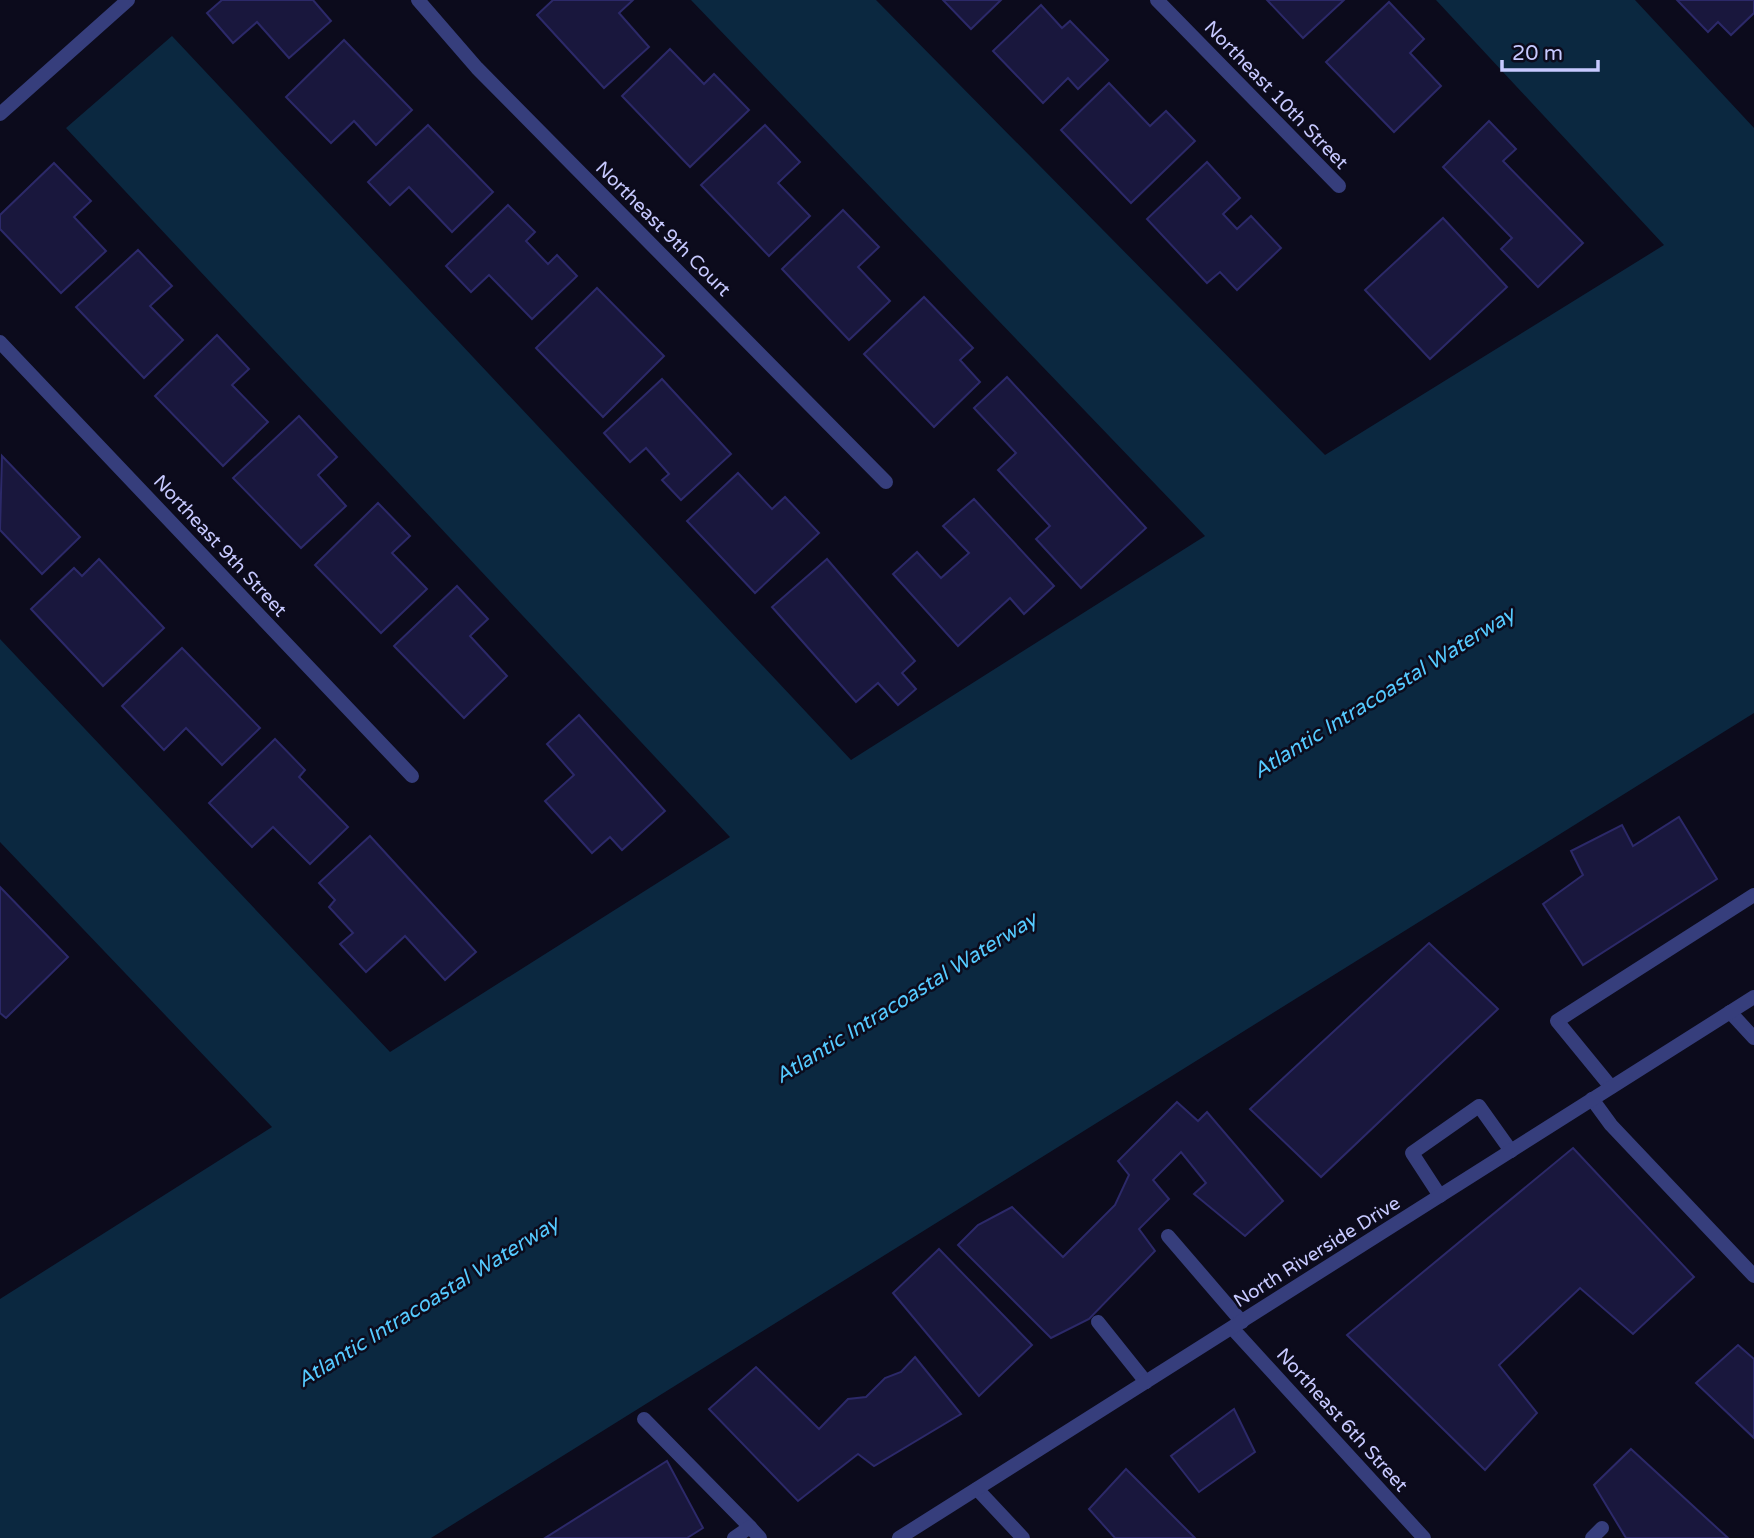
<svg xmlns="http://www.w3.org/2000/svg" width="1754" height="1538" font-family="'Varela Round',sans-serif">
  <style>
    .water { fill: #0b2840 }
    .building { fill: #19173d; stroke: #2c2969; stroke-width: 2 }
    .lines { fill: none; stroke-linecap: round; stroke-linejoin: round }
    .lane { stroke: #363e7c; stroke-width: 14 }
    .street { stroke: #363e7c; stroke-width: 14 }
    .labels { text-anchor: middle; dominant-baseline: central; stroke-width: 5; stroke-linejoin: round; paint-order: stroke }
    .street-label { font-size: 19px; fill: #c7c9ff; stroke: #0c0b1c }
    .water-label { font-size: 21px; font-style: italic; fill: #55caff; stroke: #0c0b1c }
  </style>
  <rect width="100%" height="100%" fill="#0c0b1c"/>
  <path class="water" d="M691 0H876L1325 455 1664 245 1436 0H1635L1754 128V713L431 1538H0V1299L272 1127 0 842V639L390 1052 730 837 66 128 172 36 851 760 1205 536Z"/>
  <g class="building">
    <path d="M222 0H313L331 21 289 58 257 22 233 43 207 13Z"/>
    <path d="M553 0H633L619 13 649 47 604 88 537 15Z"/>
    <path d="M943 0H1001L971 29Z"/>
    <path d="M1267 0H1344L1303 38Z"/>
    <path d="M1677 0H1754V13L1731 35 1718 22 1708 32Z"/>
    <path d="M1389 2 1424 39 1410 53 1441 86 1394 132 1326 62Z"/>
    <path d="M1041 5 1062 28 1070 21 1108 60 1078 89 1068 78 1043 103 993 51Z"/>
    <path d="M344 40 412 110 376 145 354 121 331 143 286 97Z"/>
    <path d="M670 49 704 84 714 74 749 110 690 167 622 96Z"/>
    <path d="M1109 83 1150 126 1166 111 1195 141 1131 203 1061 130Z"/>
    <path d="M1489 121 1516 149 1503 161 1583 243 1538 287 1501 249 1512 238 1443 167Z"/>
    <path d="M428 125 493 192 452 232 409 187 390 205 368 182Z"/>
    <path d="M765 125 800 162 778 183 810 216 769 256 701 185Z"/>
    <path d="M1207 162 1240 198 1223 214 1237 229 1251 216 1281 248 1237 290 1220 272 1207 283 1147 219Z"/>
    <path d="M54 163 91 201 74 217 106 251 61 293 0 229V215Z"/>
    <path d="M508 205 535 232 526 241 548 264 557 255 577 276 532 319 489 275 471 292 446 266Z"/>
    <path d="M843 210 879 247 858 267 890 301 849 340 782 269Z"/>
    <path d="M1443 218 1507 287 1430 359 1365 290Z"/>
    <path d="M138 250 172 286 150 306 183 340 144 378 76 307Z"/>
    <path d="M597 288 664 356 603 417 536 348Z"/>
    <path d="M924 297 973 348 960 360 980 382 934 427 864 354Z"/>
    <path d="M217 335 249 369 232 385 268 422 223 466 155 396Z"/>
    <path d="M1007 377 1146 528 1081 588 1036 539 1050 526 998 470 1016 453 974 408Z"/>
    <path d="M662 379 731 454 681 500 662 480 669 474 646 448 630 462 604 433Z"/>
    <path d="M299 416 337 457 318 475 346 506 301 548 233 478Z"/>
    <path d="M2 456 80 537 42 574 0 530Z"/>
    <path d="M738 473 772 509 785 497 819 533 755 593 687 521Z"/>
    <path d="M974 499 1054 586 1024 614 1010 598 958 646 893 574 917 552 941 578 969 553 943 526Z"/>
    <path d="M378 503 410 536 392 553 427 589 381 633 315 565Z"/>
    <path d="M99 559 164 628 103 686 31 609 74 568 82 576Z"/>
    <path d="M827 559 915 661 902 673 916 689 898 705 878 683 856 702 772 607Z"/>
    <path d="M457 586 488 619 470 636 507 676 464 718 394 646Z"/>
    <path d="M182 648 260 728 222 765 186 728 164 750 122 706Z"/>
    <path d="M579 715 665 811 622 850 610 837 592 853 545 801 574 775 547 744Z"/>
    <path d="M275 739 305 770 299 777 348 827 310 864 273 827 252 847 209 803Z"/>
    <path d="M1679 817 1717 879 1583 965 1543 904 1583 875 1571 851 1622 825 1633 846Z"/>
    <path d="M370 836 476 952 445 980 405 936 366 972 340 944 353 933 329 907 335 900 319 883Z"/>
    <path d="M0 887 68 957 6 1018 0 1013Z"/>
    <path d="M1429 943 1498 1009 1321 1177 1250 1109Z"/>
    <path d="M1177 1102 1198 1121 1207 1112 1283 1201 1245 1236 1194 1194 1206 1183 1181 1152 1153 1180 1169 1199 1139 1229 1155 1251 1089 1319 1051 1338 958 1245 978 1225 1012 1207 1063 1257 1115 1205 1129 1175 1118 1161Z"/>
    <path d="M1573 1148 1694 1277 1633 1334 1580 1288 1499 1365 1537 1413 1485 1470 1347 1335Z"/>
    <path d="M939 1249 1032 1345 979 1396 893 1293Z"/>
    <path d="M1738 1345 1754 1359V1438L1696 1383Z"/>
    <path d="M915 1357 961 1414 874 1466 858 1454 798 1501 709 1409 756 1367 819 1429 848 1399 866 1397 885 1378 901 1372Z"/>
    <path d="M1234 1409 1255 1452 1199 1492 1171 1456Z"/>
    <path d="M1631 1449 1728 1538H1626L1594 1485Z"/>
    <path d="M667 1461 703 1528 687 1538H545Z"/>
    <path d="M1126 1469 1195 1538H1115L1089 1509Z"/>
  </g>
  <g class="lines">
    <g class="lane">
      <path d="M1611 1087 1557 1021 1754 895"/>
      <path d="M1592 1099 1611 1125 1754 1276"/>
      <path d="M1440 1196 1412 1153 1479 1106 1511 1151"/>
      <path d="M1168 1236 1242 1322"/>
      <path d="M1098 1322 1146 1382"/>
      <path d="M644 1419 750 1527"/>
      <path d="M734 1538 750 1527 760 1538"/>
      <path d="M1592 1538 1602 1528"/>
    </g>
    <g class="street">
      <path d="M418 0 477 68 886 482"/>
      <path d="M1157 0 1339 186"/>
      <path d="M0 114 128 0"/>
      <path d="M0 342 412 776"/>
      <path d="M1730 1012 1754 1038"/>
      <path d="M1232 1328 1424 1538"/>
      <path d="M977 1489 1023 1538"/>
      <path d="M899 1538 1754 997"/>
    </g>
  </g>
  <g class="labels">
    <g class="street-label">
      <text transform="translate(1276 95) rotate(46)">Northeast 10th Street</text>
      <text transform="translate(663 229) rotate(45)">Northeast 9th Court</text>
      <text transform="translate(220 546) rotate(47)">Northeast 9th Street</text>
      <text transform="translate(1317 1252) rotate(-32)">North Riverside Drive</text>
      <text transform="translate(1342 1420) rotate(48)">Northeast 6th Street</text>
    </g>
    <g class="water-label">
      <text transform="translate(1384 693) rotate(-32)">Atlantic Intracoastal Waterway</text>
      <text transform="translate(906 998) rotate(-32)">Atlantic Intracoastal Waterway</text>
      <text transform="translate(428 1302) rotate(-32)">Atlantic Intracoastal Waterway</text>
    </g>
  </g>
  <path d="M1502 60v10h96v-10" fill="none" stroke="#c7c9ff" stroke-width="3.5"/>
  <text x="1512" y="60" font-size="21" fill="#c7c9ff" stroke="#0c0b1c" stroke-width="5" paint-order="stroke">20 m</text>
</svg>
